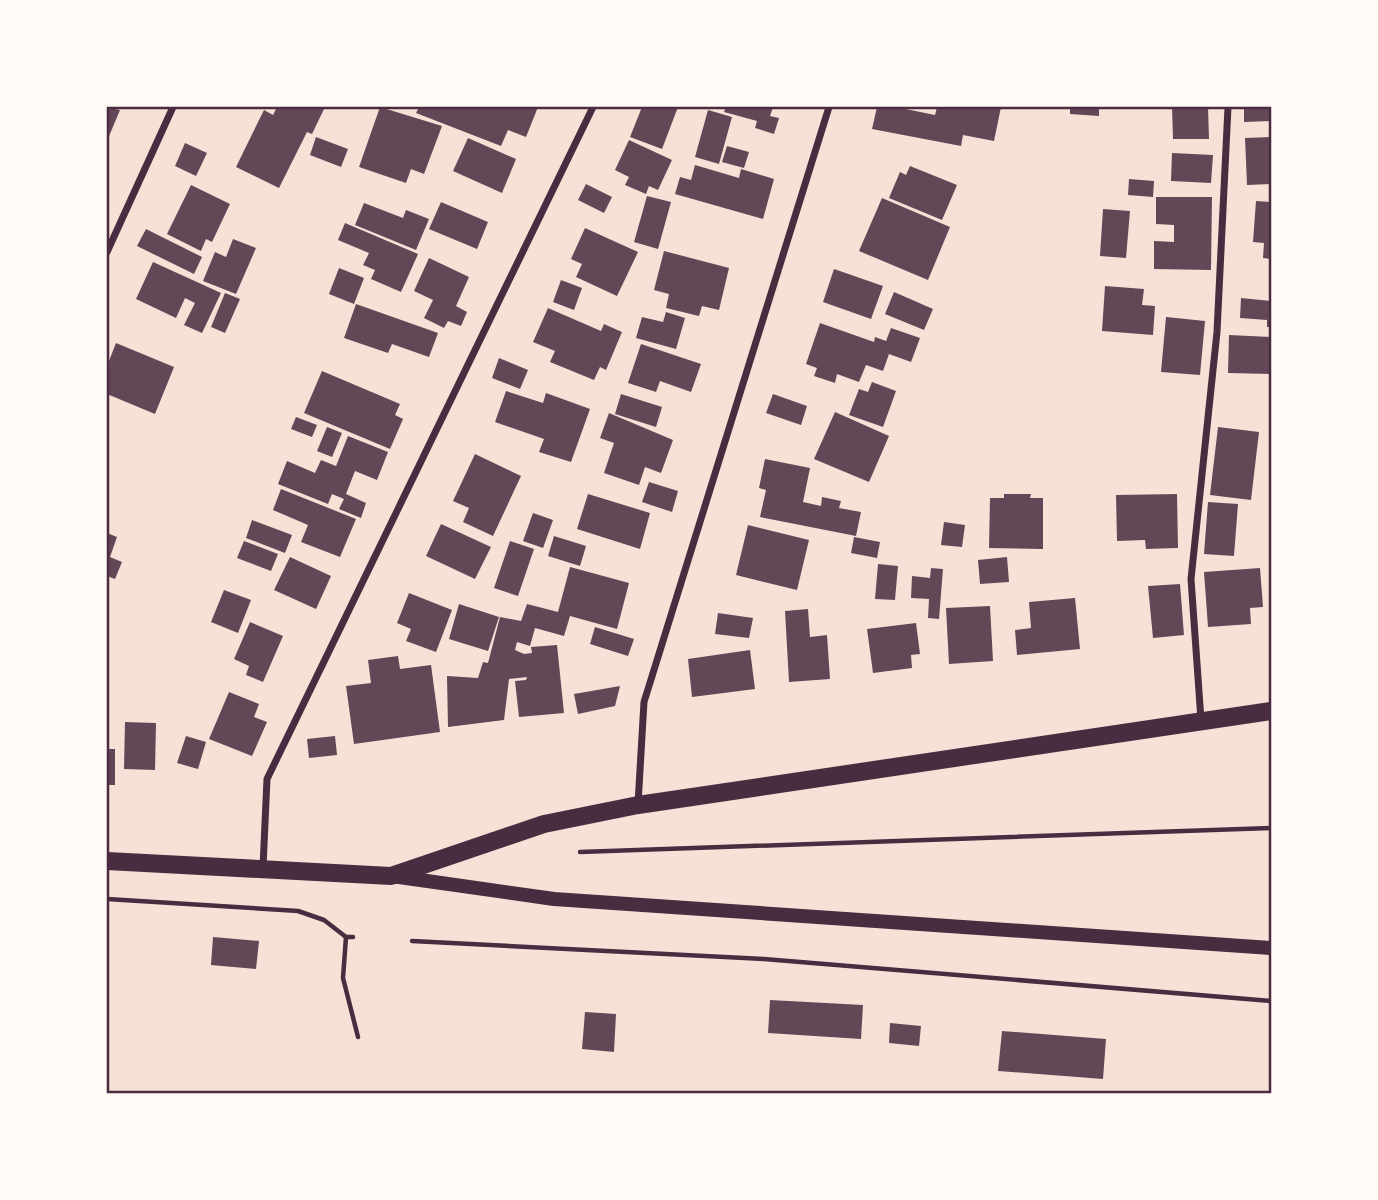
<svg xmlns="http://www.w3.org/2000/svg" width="1378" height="1200" font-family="Roboto,sans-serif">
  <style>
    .building { fill: #644757 }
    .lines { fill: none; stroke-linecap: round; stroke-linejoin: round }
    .path { stroke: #4a2c40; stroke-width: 4.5 }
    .minor { stroke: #4a2c40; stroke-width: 7 }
    .secondary { stroke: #4a2c40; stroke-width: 14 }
    .primary { stroke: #4a2c40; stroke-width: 18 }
    .neatline { fill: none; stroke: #4a2c40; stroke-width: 2.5 }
  </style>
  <rect width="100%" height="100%" fill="#f7e1d7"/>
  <g class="building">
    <path d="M107 107 120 110 107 141Z"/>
    <path d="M277 107H325L312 134 307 132 279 188 236 167 264 110 273 115Z"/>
    <path d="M380 107 442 126 424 174 411 169 406 183 359 167Z"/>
    <path d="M419 107H538L526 137 508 130 501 146 416 113Z"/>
    <path d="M642 107H678L662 149 630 137Z"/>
    <path d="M726 107H773L770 116 779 118 774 134 755 128 757 121 724 112Z"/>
    <path d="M877 107H896L935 115 937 107H1001L994 141 963 135 961 146 872 129Z"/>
    <path d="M1070 107H1099V116L1070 114Z"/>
    <path d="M1172 107H1208L1209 139H1173Z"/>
    <path d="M1244 107H1271V121L1244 122Z"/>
    <path d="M708 110 732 117 719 164 695 157Z"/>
    <path d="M316 137 348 149 341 167 310 155Z"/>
    <path d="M1271 137V184L1247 185 1245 138Z"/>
    <path d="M468 138 516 159 502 193 453 171Z"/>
    <path d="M629 140 672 160 658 190 649 186 646 194 625 185 629 177 615 170Z"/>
    <path d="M185 143 207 153 196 176 175 166Z"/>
    <path d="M727 146 749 152 744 168 722 162Z"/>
    <path d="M1172 153 1213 155 1211 183 1171 181Z"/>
    <path d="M695 165 739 178 741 169 774 179 763 219 675 194 680 177 691 180Z"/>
    <path d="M910 166 957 185 942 220 889 198 900 172 906 175Z"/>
    <path d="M1129 179 1154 181 1153 197 1128 195Z"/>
    <path d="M586 184 612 197 604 213 578 200Z"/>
    <path d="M191 185 230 204 212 242 206 239 201 251 167 234Z"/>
    <path d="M647 196 671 202 658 249 634 242Z"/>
    <path d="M1156 197H1212L1211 270 1154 269V241L1174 242V225L1156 224Z"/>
    <path d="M882 198 950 227 928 280 859 251Z"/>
    <path d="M1256 201 1271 202V259L1263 258 1264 243 1253 242Z"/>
    <path d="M441 202 488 222 477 249 429 229Z"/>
    <path d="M364 203 403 218 406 210 429 219 416 250 355 225Z"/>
    <path d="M1103 209 1130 211 1126 258 1100 256Z"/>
    <path d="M345 223 418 254 401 292 371 279 375 270 363 265 369 253 338 240Z"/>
    <path d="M585 228 638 252 617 296 576 277 582 264 571 259Z"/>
    <path d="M146 229 202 257 194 274 137 246Z"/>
    <path d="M233 239 256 248 236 294 203 281 215 252 226 257Z"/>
    <path d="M664 251 729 268 719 310 702 306 699 316 666 308 669 294 654 290Z"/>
    <path d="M429 258 469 277 456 306 467 312 461 326 448 321 444 328 424 318 433 300 414 291Z"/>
    <path d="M153 262 221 293 202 333 184 325 195 303 185 298 176 318 136 299Z"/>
    <path d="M339 268 364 278 354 304 329 294Z"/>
    <path d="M834 269 883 286 871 319 823 302Z"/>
    <path d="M561 280 582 288 574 310 553 302Z"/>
    <path d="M1105 286 1144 289 1142 305 1155 306 1153 335 1102 331Z"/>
    <path d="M894 292 933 309 924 330 885 314Z"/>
    <path d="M225 293 240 299 225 333 211 327Z"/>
    <path d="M1241 298 1271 301V327H1267V320L1240 318Z"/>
    <path d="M356 304 438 333 429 357 392 344 388 353 344 338Z"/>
    <path d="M548 308 601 331 604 324 622 332 606 370 600 367 594 380 550 362 555 351 533 342Z"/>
    <path d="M666 312 685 318 676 349 636 338 642 317 663 322Z"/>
    <path d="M1166 317 1205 321 1200 375 1161 372Z"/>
    <path d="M820 323 874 342 875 337 886 341 891 328 920 338 911 362 889 354 883 371 866 365 859 382 837 374 835 383 814 376 817 368 806 364Z"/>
    <path d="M1229 335 1271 337V374L1228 373Z"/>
    <path d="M116 343 174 367 155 414 107 394V366Z"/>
    <path d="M641 344 701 364 691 392 660 381 656 392 628 383Z"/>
    <path d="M499 358 528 370 520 389 492 378Z"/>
    <path d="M322 371 400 404 395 415 403 419 390 449 304 413Z"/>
    <path d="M872 382 896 391 883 427 849 415 859 389 868 392Z"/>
    <path d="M506 391 543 403 546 393 590 409 571 462 539 452 544 439 495 422Z"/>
    <path d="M621 394 662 407 656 427 615 414Z"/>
    <path d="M773 394 807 406 801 425 766 413Z"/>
    <path d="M835 412 889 436 869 482 814 459Z"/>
    <path d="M609 413 673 440 661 473 645 467 639 485 604 473 614 443 600 438Z"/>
    <path d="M296 417 317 425 312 437 291 429Z"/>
    <path d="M327 427 342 433 332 457 317 451Z"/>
    <path d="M1218 427 1259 432 1251 500 1210 495Z"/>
    <path d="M348 436 388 452 377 480 355 471 346 494 366 503 361 518 339 509 344 499 332 494 328 504 278 484 287 461 315 473 321 460 336 466Z"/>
    <path d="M475 454 521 476 493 536 463 522 469 508 453 501Z"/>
    <path d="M765 459 810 468 803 502 821 506 822 497 841 501 839 508 861 512 856 536 760 517 766 490 759 488Z"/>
    <path d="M649 482 678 491 672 512 642 502Z"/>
    <path d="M281 489 356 519 340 557 301 542 308 525 273 510Z"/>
    <path d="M588 494 650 513 640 549 577 529Z"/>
    <path d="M1004 494H1031L1030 498H1043V549L989 548 990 498H1004Z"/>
    <path d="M1177 494 1178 548 1146 549 1145 540 1117 541 1116 495Z"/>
    <path d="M1208 502 1238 504 1234 556 1204 554Z"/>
    <path d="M533 513 553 520 543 548 523 541Z"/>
    <path d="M252 520 292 535 285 553 246 538Z"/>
    <path d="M944 522 965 525 962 547 941 545Z"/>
    <path d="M441 524 491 547 475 579 426 556Z"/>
    <path d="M748 525 809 540 797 590 736 575Z"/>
    <path d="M107 533 117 537 110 557 122 562 115 579 107 576Z"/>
    <path d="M554 536 586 546 580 566 548 556Z"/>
    <path d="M854 537 880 542 877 558 851 553Z"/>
    <path d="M244 541 278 554 271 571 237 558Z"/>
    <path d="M510 541 534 549 518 596 494 588Z"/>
    <path d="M290 557 331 576 316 609 274 590Z"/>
    <path d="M1007 557 1009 582 980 584 978 560Z"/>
    <path d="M878 564 898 566 895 600 875 599Z"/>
    <path d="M570 567 629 583 617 629 570 616 564 636 535 628 530 646 517 642 515 650 524 654 532 653 531 647 557 645 564 713 519 717 515 681 526 680 527 677 509 679 504 720 448 727 447 676 478 678 483 662 488 663 500 617 521 621 527 604 558 612Z"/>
    <path d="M931 568 943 569 939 619 928 618 929 599 911 598 912 576 930 578Z"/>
    <path d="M1260 568 1263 607 1250 608 1251 624 1208 627 1204 572Z"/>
    <path d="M1180 584 1184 635 1153 638 1148 586Z"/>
    <path d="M224 590 251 600 238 633 211 622Z"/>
    <path d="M409 593 452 610 436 652 406 641 411 629 397 623Z"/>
    <path d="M1075 598 1080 649 1017 655 1015 630 1031 628 1029 602Z"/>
    <path d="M459 604 499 617 488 651 449 639Z"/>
    <path d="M990 606 993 661 949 664 946 608Z"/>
    <path d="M808 609 810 637 827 635 830 679 789 682 785 611Z"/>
    <path d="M718 613 753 618 749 638 715 634Z"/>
    <path d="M250 622 283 636 263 682 246 675 249 666 234 659Z"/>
    <path d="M916 623 920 654 911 655 912 668 873 673 867 629Z"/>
    <path d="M595 627 634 639 628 656 590 644Z"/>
    <path d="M750 650 755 689 692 697 688 659Z"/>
    <path d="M398 656 400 669 431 665 440 732 354 744 346 686 371 683 368 660Z"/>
    <path d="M620 686 615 706 578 714 574 694Z"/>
    <path d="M229 692 259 704 254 717 267 722 252 756 209 739Z"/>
    <path d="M125 722 156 723 155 770 124 769Z"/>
    <path d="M186 736 206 742 198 769 177 763Z"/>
    <path d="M335 736 337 755 309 758 307 739Z"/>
    <rect x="107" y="749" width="8" height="36"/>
    <path d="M213 937 259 941 256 969 211 965Z"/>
    <path d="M770 1000 863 1005 861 1039 768 1033Z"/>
    <path d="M585 1012 616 1014 614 1052 582 1049Z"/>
    <path d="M890 1023 921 1026 919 1046 889 1043Z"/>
    <path d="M1002 1031 1106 1039 1103 1079 998 1071Z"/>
  </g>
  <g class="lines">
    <g class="path">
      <path d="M580 852 1271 828"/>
      <path d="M107 899 298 911 324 920 346 937H353"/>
      <path d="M346 937 343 978 358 1037"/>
      <path d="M412 941 764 959 1271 1001"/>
    </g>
    <g class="minor">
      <path d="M107 252 173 107"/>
      <path d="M1201 720 1191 579 1217 332 1228 107"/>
      <path d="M638 804 644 702 829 107"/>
      <path d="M263 867 267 779 593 107"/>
    </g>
    <path class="secondary" d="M392 876 554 899 1271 948"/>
    <path class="primary" d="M107 861 391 876 544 824 638 805 1271 711"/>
  </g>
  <rect width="1378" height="1200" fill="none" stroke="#fffaf5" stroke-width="217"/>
  <rect x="108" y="108" width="1162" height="984" class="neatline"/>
</svg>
